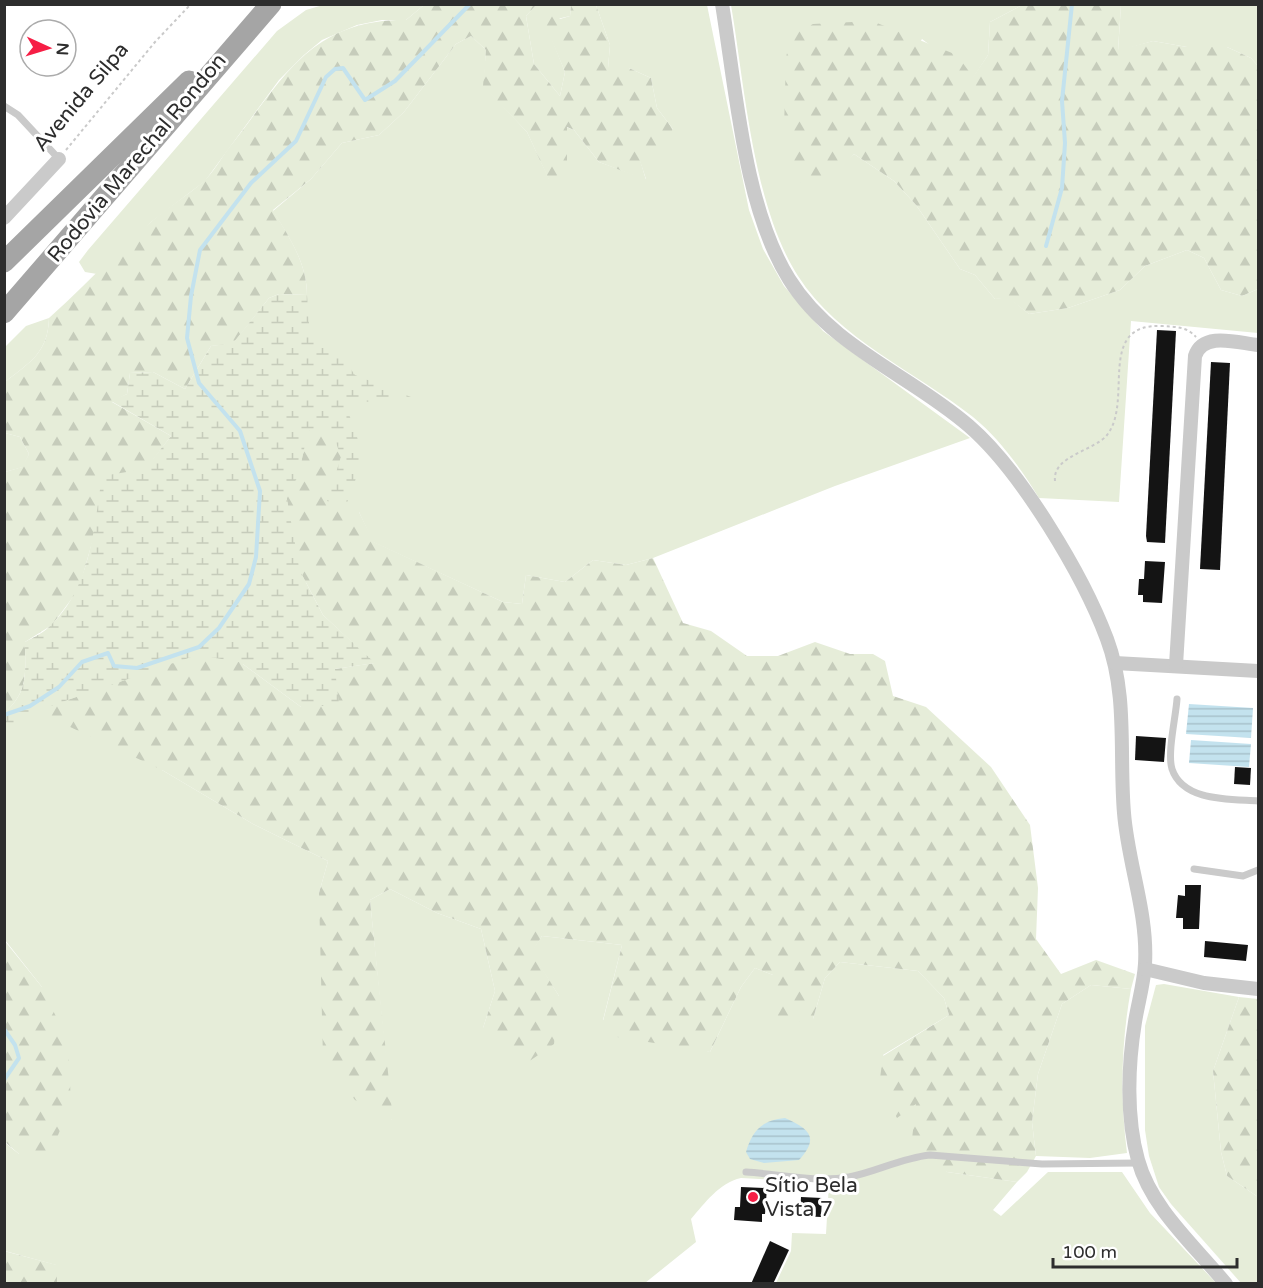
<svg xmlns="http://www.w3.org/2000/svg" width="1263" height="1288" font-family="'Varela Round',sans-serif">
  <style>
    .grass { fill: #e6edd9 }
    .forest { fill: url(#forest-firs) }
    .wetland { fill: url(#wetland-marsh) }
    .water { fill: url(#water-rules) }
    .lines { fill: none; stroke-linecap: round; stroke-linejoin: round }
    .stream { stroke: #c3e2ee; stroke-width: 4 }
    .building { fill: #141414 }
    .path { stroke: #cacaca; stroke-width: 2; stroke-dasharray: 3 3; stroke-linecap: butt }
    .lane { stroke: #cacaca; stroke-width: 7 }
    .street { stroke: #cacaca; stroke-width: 14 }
    .primary { stroke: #a5a5a5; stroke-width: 21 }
    .poi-dot { fill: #f61e45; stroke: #fff; stroke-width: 2 }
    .labels { text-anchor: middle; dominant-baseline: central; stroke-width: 6; stroke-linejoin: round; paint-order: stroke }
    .street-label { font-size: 21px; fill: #2d2d2d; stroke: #fff }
    .poi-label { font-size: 21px; fill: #2d2d2d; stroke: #fff; text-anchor: start }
  </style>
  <defs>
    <pattern id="forest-firs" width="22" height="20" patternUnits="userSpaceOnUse" patternTransform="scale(1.5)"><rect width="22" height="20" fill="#e6edd9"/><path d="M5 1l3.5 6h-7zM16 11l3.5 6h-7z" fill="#c6ccbb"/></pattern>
    <pattern id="wetland-marsh" width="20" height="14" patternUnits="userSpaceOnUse" patternTransform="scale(1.5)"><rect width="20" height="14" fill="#e6edd9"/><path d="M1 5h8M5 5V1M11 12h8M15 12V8" fill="none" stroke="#c6ccbb"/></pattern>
    <pattern id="water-rules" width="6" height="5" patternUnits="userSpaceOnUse" patternTransform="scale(1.5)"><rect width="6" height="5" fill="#c3e2ee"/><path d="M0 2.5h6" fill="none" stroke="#a8c2cc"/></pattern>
  </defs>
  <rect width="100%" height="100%" fill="#fff"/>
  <g class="grass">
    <path d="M323 5H424L406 20H382L357 25 322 40 304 55 279 80 205 181 151 222 97 274 85 272 79 262 88 250 277 31 306 10Z"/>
    <path d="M536 5H571L570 16 545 22 565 72 560 96 534 64 526 16Z"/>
    <path d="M596 5H707L749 210 763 249 784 286 823 331 970 438 835 486 653 558 626 565 593 560 565 582 526 575 522 604 503 602 373 542 359 512 162 770 253 824 328 861 319 893 392 1120 370 900 390 889 437 913 481 929 495 991 483 1028 559 996 531 952 542 936 622 945 603 1020 710 1052 741 987 755 968 773 975 813 1019 825 978 840 962 918 971 944 998 949 1015 883 1055 916 1103 947 1172 1017 1182 993 1210 1001 1216 1048 1172H1122L1150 1213 1216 1283H776L791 1251 792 1233 826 1234 829 1183 741 1178C719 1183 705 1203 691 1219L696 1242 645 1283H57L56 1265 5 1251 4 1142 19 1154 42 987 5 940V713L17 701 307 295C307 263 289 237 273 211L311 179 342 143 379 135 404 112 456 44 471 36 486 50 484 86 527 132 549 179 567 169 566 127 574 130 599 162 646 179 637 152 673 129 657 108 651 78 629 68H608L610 45Z"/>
    <path d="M731 5H1022L990 22 988 55 973 78 922 39 846 161 854 154 894 181 916 205 960 269 975 275 995 299 1008 297 1029 314 1068 308 1120 290 1145 266 1187 250 1204 258 1221 290 1242 296 1258 289V333L1131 321 1119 502 1039 498C1021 469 1000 439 973 417 916 372 838 339 798 276 753 206 745 87 731 5Z"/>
    <path d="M1121 5H1258V66L1251 58 1227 47H1187L1153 41 1118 51Z"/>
    <path d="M49 318C48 353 30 362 5 382V347L26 326Z"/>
    <path d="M5 433 20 437 29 454 23 467 5 472Z"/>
    <path d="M1164 984 1239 997 1213 1071 1221 1152 1227 1176 1258 1197V1283H1241L1171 1204 1159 1187 1149 1156 1145 1130V1026L1156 985Z"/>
    <path d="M1091 985 1131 989C1121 1043 1120 1098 1127 1153L1090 1158 1036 1156 1032 1122 1038 1074 1062 1004Z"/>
  </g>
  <g class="forest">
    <path d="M1063 4 1121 5 1118 50 1153 41 1187 47H1227L1251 58 1258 66V289L1242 296 1221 290 1204 258 1187 250 1145 266 1120 290 1068 308 1029 314 1008 298 995 299 975 275 960 269 916 205 894 181 854 154 827 183H801L784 129 786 57 792 34 813 24 872 21 957 55 973 77 988 55 990 22 1022 5Z"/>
    <path d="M424 5H536L526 16 534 64 560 96 565 72 544 22 551 9 560 19 570 16 571 5H596L610 45 608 68H629L651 78 657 108 673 129 658 158 638 153 646 180 599 162 574 130 567 127V170L549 180 527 132 483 86 486 50 471 36 456 44 404 112 379 135 342 143 311 179 273 210C289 237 307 263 307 295L279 294 269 298 233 344 211 346 185 389 153 372 130 373 127 394 112 402 171 436 93 539 79 589 52 625 25 642C25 674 29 690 5 713V472L22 467 29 454 20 437 5 433V382C30 362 48 353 49 318 84 287 116 251 152 221 168 207 187 196 203 182 213 173 220 160 228 149 282 82 308 19 406 20Z"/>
    <path d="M330 424 341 457 328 501 359 512 374 542 503 602 522 604 526 575 565 582 593 560 626 565 653 558 683 623 711 631 747 656H778L815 642 850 654H873L885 661 893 696 926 707 991 767 1030 825 1038 888 1036 939 1061 974 1096 960 1135 974 1131 989 1091 985 1062 1004 1038 1074 1032 1122 1036 1156 1027 1172 1017 1182 947 1172 912 1139 916 1104 897 1118 879 1086 883 1056 949 1015 944 998 918 971 840 962 825 978 813 1019 794 1022 773 1014V975L755 968 741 987 710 1052 617 1037 603 1021 622 945 542 936 532 952 559 996 554 1044 521 1067 483 1028 495 991 481 929 437 913 390 889 370 900 393 1120 355 1100 323 1059 319 893 328 861 253 824 162 770 36 711 197 655 240 662 301 707 335 669 374 663 323 615 300 571 286 494 298 477 308 431Z"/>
    <path d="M4 940 42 987 68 1042 71 1104 48 1159 19 1154 5 1142Z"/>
    <path d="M1239 997 1258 999V1197L1227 1176 1221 1152 1213 1071Z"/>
    <path d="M4 1251 57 1265V1283H5Z"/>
  </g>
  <path class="wetland" d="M279 294 307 295 310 339 316 343 323 339 337 350 355 375 411 397 378 402 347 401C346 413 353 421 356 433 364 459 356 483 345 507L327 501 341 457 330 425 308 431 298 477 286 494 300 571 323 615 375 663 335 669 339 705 301 707 240 662 197 655 36 711 17 723 5 726V713C29 690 25 674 25 642 34 637 45 632 52 624 91 586 94 527 102 476L145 469 171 436 111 401 127 394 130 373 153 372 185 389 211 346 233 343 269 298Z"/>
  <g class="water">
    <path d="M1189 704 1253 708 1251 738 1186 734Z"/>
    <path d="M1191 740 1251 744 1249 767 1189 763Z"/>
    <path d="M785 1118C809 1129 820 1137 799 1160L764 1163 750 1159 746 1152C752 1131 762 1120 785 1118Z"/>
  </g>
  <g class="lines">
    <g class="stream">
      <path d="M1046 246 1062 188 1065 143 1062 101 1072 4"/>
      <path d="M4 715 30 706 59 687 82 662 108 653 114 666 137 668 199 647 219 628 249 584 256 557 260 491 240 431 199 383 187 338 191 296 200 250 251 183 296 141 326 77 335 69 343 68 365 100 395 81 470 4"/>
      <path d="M4 1029 15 1045 19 1058 4 1080"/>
    </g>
  </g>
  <g class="building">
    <path d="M1157 330 1176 331 1165 543 1147 542 1146 536Z"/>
    <path d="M1211 362 1230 363 1220 570 1200 569Z"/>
    <path d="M1145 561 1165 562 1162 603 1143 602V595H1138L1139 579H1144Z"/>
    <path d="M1136 736 1166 738 1164 762 1135 760Z"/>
    <path d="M1235 767 1251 768 1250 785 1234 784Z"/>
    <path d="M1185 885H1201L1199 929H1183V918H1176L1178 895 1185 896Z"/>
    <path d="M1205 941 1248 945 1246 961 1204 957Z"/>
    <path d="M741 1187 767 1188 765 1214H762V1222L734 1220 735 1207H740Z"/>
    <path d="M801 1197 822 1198 821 1217 800 1216Z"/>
    <path d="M770 1241 789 1250 773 1284H751Z"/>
  </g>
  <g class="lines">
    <g class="path">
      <path d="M66 150 155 42 191 4"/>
      <path d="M1055 481C1052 456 1094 451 1107 435 1134 401 1095 323 1162 326 1175 327 1186 326 1196 337"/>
    </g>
    <g class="lane">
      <path d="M4 106 18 115 59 159"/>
      <path d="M1177 699C1176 716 1167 753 1172 769 1183 802 1231 799 1258 801"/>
      <path d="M1194 869 1243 876 1258 870"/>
      <path d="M746 1172C779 1174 816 1183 849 1177 876 1172 901 1158 930 1155L1042 1164 1138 1163"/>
    </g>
    <g class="street">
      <path d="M722 4C736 89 744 207 789 279 831 347 912 376 969 426 1021 471 1083 575 1107 639 1128 695 1119 754 1124 813 1128 864 1148 913 1145 964 1144 983 1138 1003 1135 1022 1128 1065 1126 1117 1138 1160 1151 1208 1195 1246 1226 1284"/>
      <path d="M4 218 59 159"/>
      <path d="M1115 663 1258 671"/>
      <path d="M1176 665 1195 356C1203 331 1238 343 1258 345"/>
      <path d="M1145 969 1204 983 1258 989"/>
    </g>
    <g class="primary">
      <path d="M4 262 189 81"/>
      <path d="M4 313 271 4"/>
    </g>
  </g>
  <circle class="poi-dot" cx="753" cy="1197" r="6"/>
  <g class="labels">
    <g class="street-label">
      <text transform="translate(81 97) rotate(-50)">Avenida Silpa</text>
      <text transform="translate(137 158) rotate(-50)">Rodovia Marechal Rondon</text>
    </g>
    <g class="poi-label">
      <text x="765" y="1185">Sítio Bela<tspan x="765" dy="24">Vista 7</tspan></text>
    </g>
  </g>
  <rect width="1263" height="1288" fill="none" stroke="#2d2d2d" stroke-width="12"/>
  <g transform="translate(48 48) rotate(94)"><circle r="28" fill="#ffffff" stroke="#ababab" stroke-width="1.5"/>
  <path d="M0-4.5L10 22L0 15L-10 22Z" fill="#f61e45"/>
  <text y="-9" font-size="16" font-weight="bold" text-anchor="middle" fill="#2d2d2d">N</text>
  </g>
  <path d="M1053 1258v9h184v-9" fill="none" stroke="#2d2d2d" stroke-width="3"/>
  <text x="1062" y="1258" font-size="18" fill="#2d2d2d" stroke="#ffffff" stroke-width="4.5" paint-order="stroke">100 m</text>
</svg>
